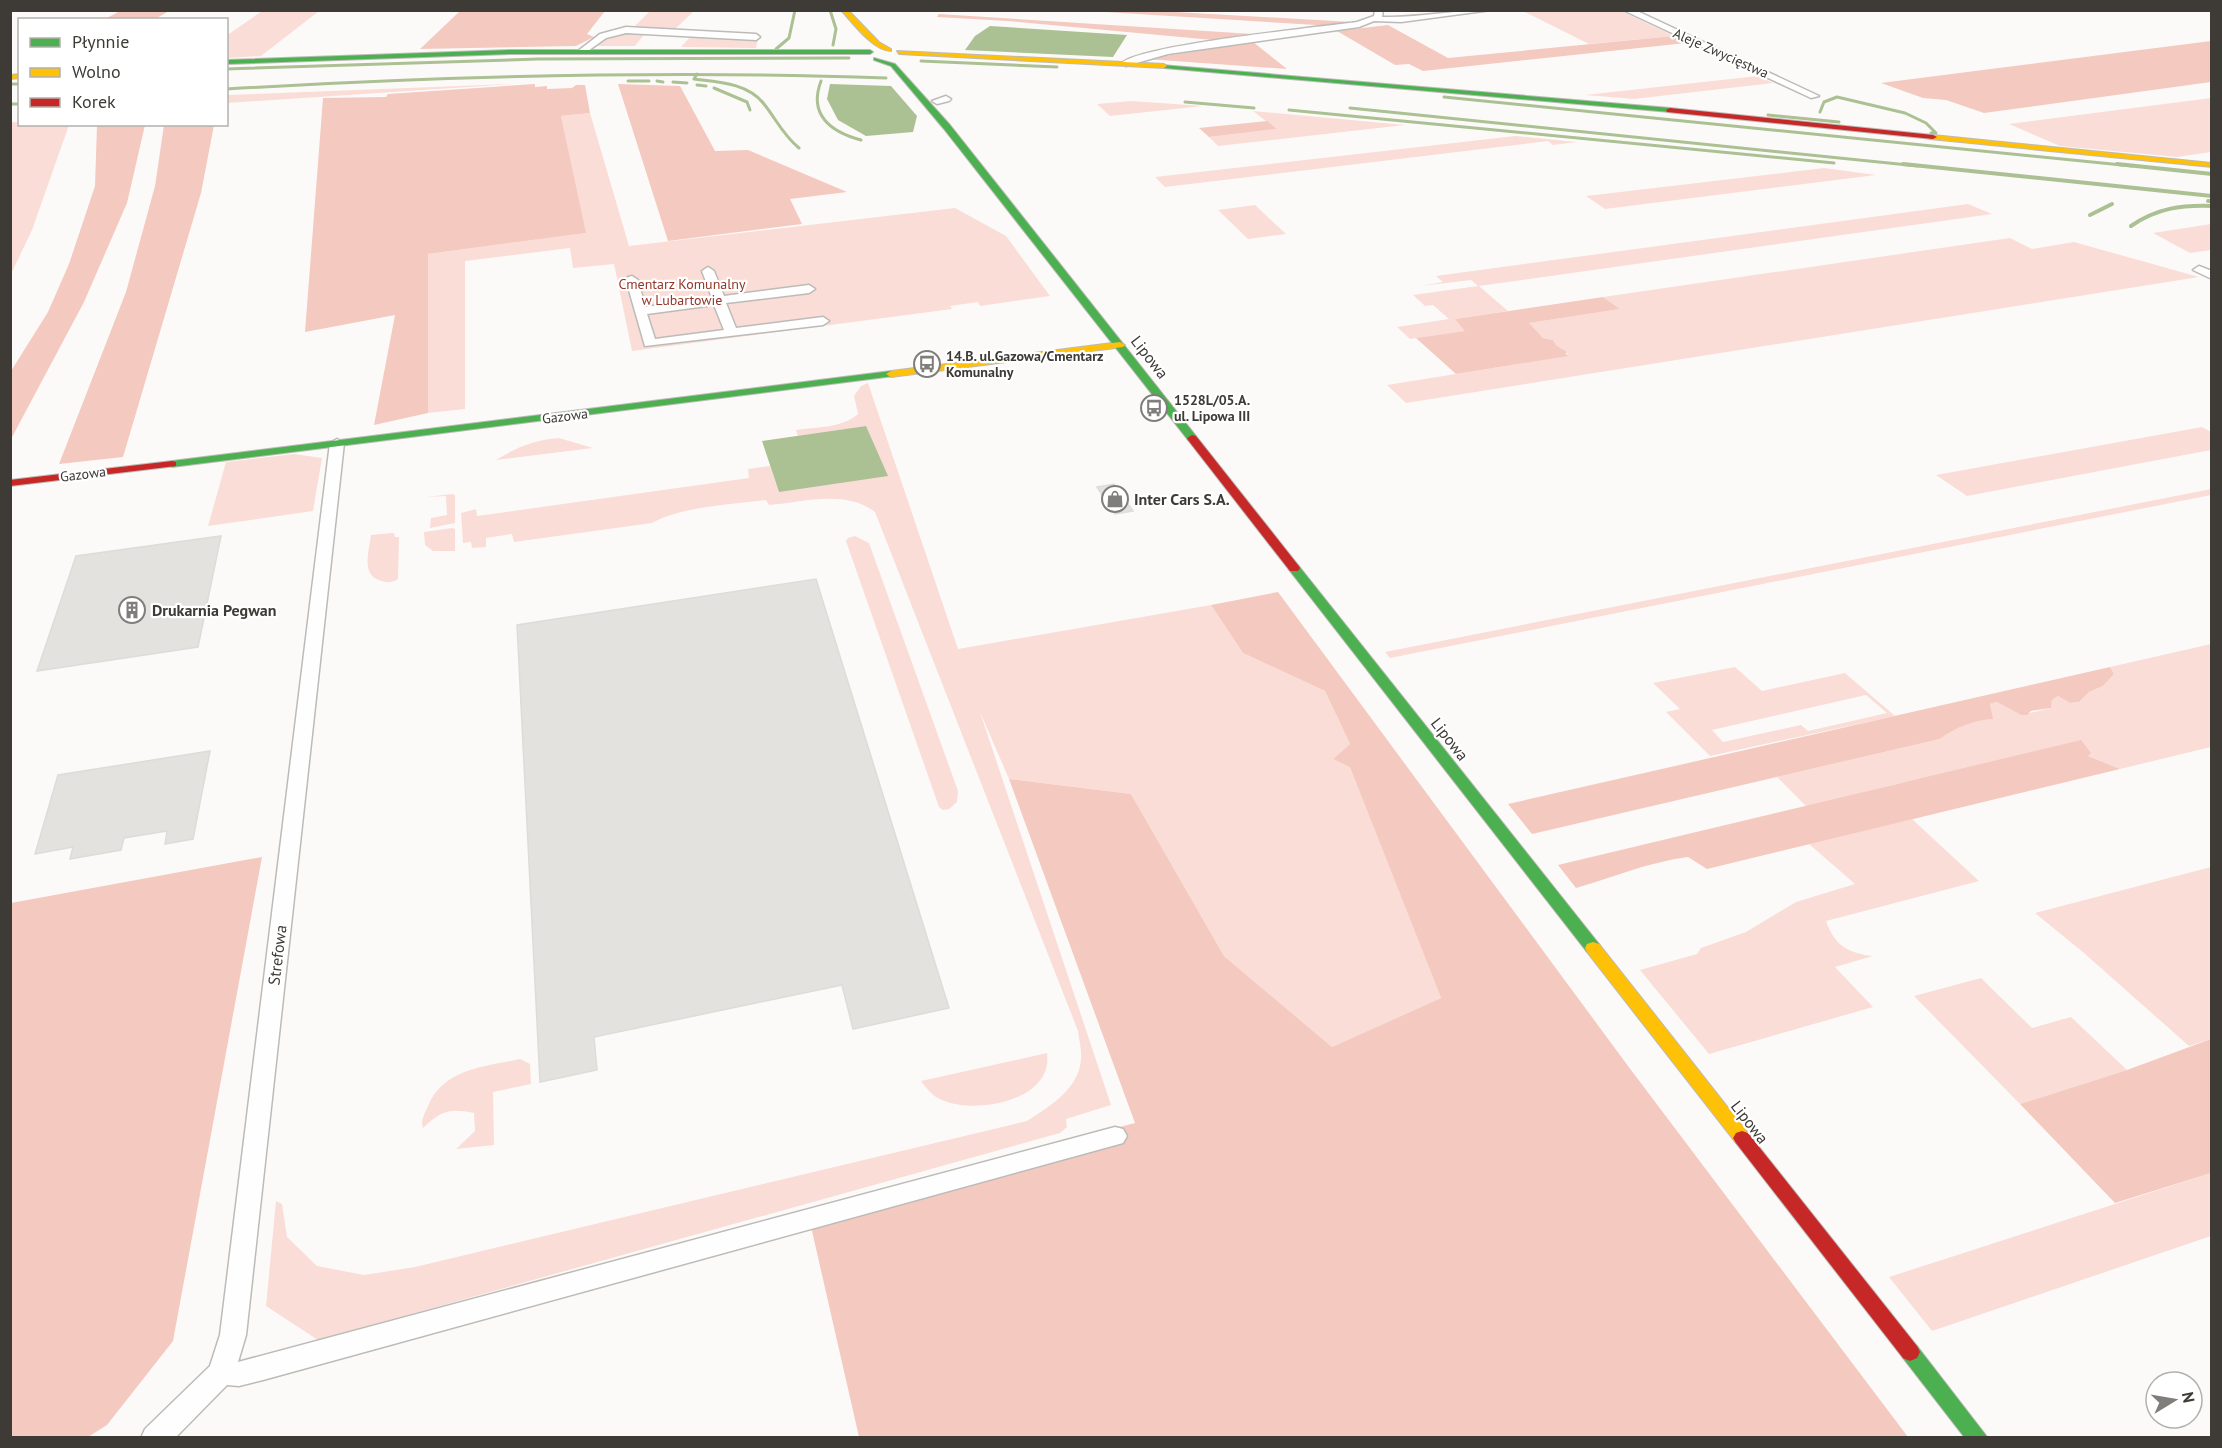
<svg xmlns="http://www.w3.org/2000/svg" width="2222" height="1448" font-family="'PT Sans',sans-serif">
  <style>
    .green { fill: #faddd7; fill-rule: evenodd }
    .forest { fill: #f4c9c0 }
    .water { fill: #abc093 }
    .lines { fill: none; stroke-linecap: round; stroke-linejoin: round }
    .stream-far1 { stroke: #abc093; stroke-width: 3 }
    .stream { stroke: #abc093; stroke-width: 4 }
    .building { fill: #e3e2de; stroke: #dddcd9; stroke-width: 1.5 }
    .street-casing { stroke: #bdbbb8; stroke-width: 3 }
    .fast-casing { stroke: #bdbbb8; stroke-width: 2 }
    .slow-casing { stroke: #bdbbb8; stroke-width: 2 }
    .jam-casing { stroke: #bdbbb8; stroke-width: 2 }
    .street { fill: #fffefe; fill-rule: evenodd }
    .fast { fill: #4caf50; fill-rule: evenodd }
    .slow { fill: #ffc107; fill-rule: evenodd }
    .jam { fill: #c62828; fill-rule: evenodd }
    .labels { text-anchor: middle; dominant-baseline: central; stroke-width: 4.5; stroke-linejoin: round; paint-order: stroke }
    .far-street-label { font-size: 14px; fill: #3e3b36; stroke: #fff }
    .far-park-label { font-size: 14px; fill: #913729; stroke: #fff }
    .far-poi-label { font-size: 14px; font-weight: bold; fill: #3e3b36; stroke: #fff; text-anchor: start }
    .street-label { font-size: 16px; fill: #3e3b36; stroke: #fff }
    .poi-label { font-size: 16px; font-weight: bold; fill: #3e3b36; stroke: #fff; text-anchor: start }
  </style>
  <rect width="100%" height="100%" fill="#fcfaf8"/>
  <g class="green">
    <path d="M262 11H319L261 56 227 58 226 36Z"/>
    <path d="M650 11V10L694 11 675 29 634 27Z"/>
    <path d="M1523 11H1621L1674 36 1589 44Z"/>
    <path d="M647 31 635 46H593C610 35 627 32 647 31Z"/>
    <path d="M693 34 758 39 756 48 681 47Z"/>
    <path d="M1758 76 1773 83 1634 99 1585 95Z"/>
    <path d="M513 84 227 103V95Z"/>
    <path d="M2211 98V152L2177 157 2060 146 2009 124Z"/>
    <path d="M1131 101 1203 106 1110 116 1097 104Z"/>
    <path d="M1253 111 1405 125 1218 146 1209 137 1276 129Z"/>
    <path d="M590 113 629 246 955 208 1006 236 1050 296 980 306 978 302 950 306 952 309 632 351 614 264 573 268 570 248 465 261V409L428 413V254L585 233 561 116Z"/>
    <path d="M11 122 69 125 32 230 11 274Z"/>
    <path d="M1515 136 1577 142 1553 145 1548 141 1165 187 1155 177Z"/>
    <path d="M1824 168 1876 175 1605 209 1586 196Z"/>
    <path d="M1968 204 1992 214 1479 286 1508 311 1455 319 1466 331 1410 339 1397 327 1449 319 1433 305 1425 306 1413 295 1478 286 1471 280 1421 286 1443 282 1436 276Z"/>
    <path d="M1255 205 1286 234 1248 239 1218 210Z"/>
    <path d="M2211 224V250L2190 253 2153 233Z"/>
    <path d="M2010 238 2032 249 2074 242 2199 277 1406 403 1387 385 1568 356 1567 352 1556 345 1553 340 1543 338 1528 323 1620 309 1603 297Z"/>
    <path d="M868 383 958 649 1211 605 1243 653 1325 691 1350 744 1333 759 1350 766 1441 998 1332 1047 1224 956 1131 794 1009 779 980 712 1111 1105 1066 1119 1067 1127 1060 1133 318 1340 266 1306 276 1201 282 1204 287 1237 317 1266 364 1275 415 1267 1027 1121C1050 1106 1079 1089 1081 1059 1082 1050 1079 1040 1078 1031L875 512C846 489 803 502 769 505L766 500C730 505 683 506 652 523L514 542 512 534 486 538V547L472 548 471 542 463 543 461 513 476 509 477 516 749 478 748 469 770 466 779 492 866 426 798 436 796 430C816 427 843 428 858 414L854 396 861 386Z"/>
    <path d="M2202 427 2211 432V450L1967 496 1936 475Z"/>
    <path d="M559 438 593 448 496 460C517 447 534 440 559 438Z"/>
    <path d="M294 454 322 458 313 511 208 526 226 462Z"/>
    <path d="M2211 489V495L1390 658 1385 652Z"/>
    <path d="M452 494 455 495V523L430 528 431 518 447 515 446 496 426 497Z"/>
    <path d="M452 528 455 529V551H433L425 545 424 532Z"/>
    <path d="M392 533H394L395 537H399L398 579C392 583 386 583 379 580 361 574 369 551 371 535Z"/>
    <path d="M855 536 869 543 958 791 957 802 949 809 943 810 939 807 846 541 848 538Z"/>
    <path d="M2211 644V747L2120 769 2088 756 1896 784 1807 807 1777 777 1940 739C1954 728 1975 720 1992 719L1990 704 1997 702 2021 715 2051 708 2052 700 2058 696 2070 703 2079 702 2089 692 2103 686 2114 674 2110 667Z"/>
    <path d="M1735 667 1762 691 1845 673 1895 716 1710 756 1666 712 1680 709 1653 683ZM1866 695 1887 713 1808 731 1801 725 1723 742 1712 730Z"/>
    <path d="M1912 819 1979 881 1826 921C1835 946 1848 953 1873 956L1835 967 1873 1007 1709 1054 1640 970 1697 954 1701 948 1746 932 1796 902 1855 884 1809 844Z"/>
    <path d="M2211 867V1039L2189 1046 2084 953 2035 913Z"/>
    <path d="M1981 978 2032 1028 2071 1017 2127 1070 2020 1104 1914 996Z"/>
    <path d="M1047 1053C1054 1101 975 1115 942 1100 933 1097 926 1088 921 1081Z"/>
    <path d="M520 1059 530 1064 531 1084 493 1092 494 1145 456 1149 475 1131 474 1113C449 1108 441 1111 423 1128 420 1121 425 1113 428 1106 444 1068 485 1067 520 1059Z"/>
    <path d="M2211 1173V1236L1932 1331 1889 1277Z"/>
  </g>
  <g class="forest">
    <path d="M120 11V10L169 11 155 19H105Z"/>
    <path d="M460 11H605L587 34 594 37 576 46 420 49Z"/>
    <path d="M1089 11H1158L1352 22 1333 26Z"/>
    <path d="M939 14 1253 34 1213 40 1008 21 937 17Z"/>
    <path d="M1388 25 1448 58 1674 36 1686 43 1423 71 1409 64 1395 65 1337 31Z"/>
    <path d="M2211 41V82L1984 113 1946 100 1923 98 1881 83Z"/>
    <path d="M1253 42 1287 69 1146 59Z"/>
    <path d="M535 84V87L547 86V89L572 88 576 85H585L590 113 561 116 586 233 428 254V413L374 425 395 315 305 332 323 98 386 97 388 94Z"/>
    <path d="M618 84 680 86 715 151 748 150 847 192 790 199 802 224 668 241Z"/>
    <path d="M1267 121 1277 129 1209 137 1199 128Z"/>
    <path d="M97 125H145L127 203 84 302 11 439V371L48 312 69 264 95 186Z"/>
    <path d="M164 125H214L201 193 123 457 59 464 126 292 155 186Z"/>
    <path d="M1603 297 1620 309 1529 323 1543 338 1553 340 1556 345 1567 352 1566 354 1569 356 1456 374 1416 338 1465 331 1455 319Z"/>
    <path d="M1278 592 1631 1070 1908 1437H859L807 1209 1135 1123 1009 779 1131 794 1224 956 1332 1047 1441 998 1350 767 1333 759 1350 744 1325 691 1243 653 1211 605Z"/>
    <path d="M2110 667 2114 674 2103 686 2089 692 2079 702 2070 703 2058 696 2052 700 2051 708 2031 711 2027 715H2021L1997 702 1990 704 1993 719C1975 720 1954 728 1940 739L1532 834 1508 804Z"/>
    <path d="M2081 740 2091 753 2088 756 2120 769 1707 869 1688 857C1649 862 1614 877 1576 888L1558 865Z"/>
    <path d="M262 857 173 1341 107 1425 88 1437H11V903Z"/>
    <path d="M2211 1039V1173L2115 1203 2020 1104 2127 1070Z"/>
  </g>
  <g class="water">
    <path d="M990 26 1127 35 1113 57 965 50 975 36Z"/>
    <path d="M830 84 891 86 917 116 913 132 866 136 838 120 827 99Z"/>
    <path d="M866 426 888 476 779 492 762 441Z"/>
  </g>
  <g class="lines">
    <g class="stream-far1">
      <path d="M830 10 836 29 833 45"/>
      <path d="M776 49 789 38 795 10"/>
      <path d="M921 61 1057 67"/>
      <path d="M226 69 538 59 849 58"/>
      <path d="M697 74 694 79C718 82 748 83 764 104 776 119 783 135 799 148"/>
      <path d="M628 81H649"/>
      <path d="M657 81 663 82"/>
      <path d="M821 81C808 115 831 132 861 140"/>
      <path d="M673 82 687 83"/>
      <path d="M10 84H20"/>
      <path d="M697 85 706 86"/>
      <path d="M714 88 747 102 750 110"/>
      <path d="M226 89C446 76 666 70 886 78"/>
      <path d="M1444 97 2132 166"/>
      <path d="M1185 102 1254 108"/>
      <path d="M10 104H20"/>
      <path d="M1350 108 1918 166"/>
      <path d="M1289 110 1834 163"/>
      <path d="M1820 112 1824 102 1837 97 1905 113 1926 123 1936 133H1931"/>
      <path d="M1768 115 1839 122"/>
    </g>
    <g class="stream">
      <path d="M1903 164 2212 196"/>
      <path d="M2117 164 2212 174"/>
      <path d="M2208 201H2212"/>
      <path d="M2090 215 2112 204"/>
      <path d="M2131 226C2157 208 2181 205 2212 206"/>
    </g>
  </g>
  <g class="building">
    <path d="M1114 484 1133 511 1115 514 1097 487Z"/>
    <path d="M221 536 198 647 37 671 76 556Z"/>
    <path d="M816 579 949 1008 853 1029 842 985 594 1037 597 1070 540 1082 517 625Z"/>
    <path d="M210 751 193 839 165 844 167 831 124 838 121 850 70 859 73 847 35 854 58 775Z"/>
  </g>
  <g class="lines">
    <defs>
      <g id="street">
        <path d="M1375 10H1383L1382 17C1418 18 1454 10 1491 10L1401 22 1374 21 1359 27 1168 54 1126 66 1122 63C1141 45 1320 27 1357 22L1374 16Z"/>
        <path d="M1623 10H1635L1819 96 1811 98Z"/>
        <path d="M626 27 756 34 760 37 756 40 626 33 606 38 585 53 578 51 600 34Z"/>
        <path d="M946 96 951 99 949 101 937 104 932 101Z"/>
        <path d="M2199 266 2212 271V279L2193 270Z"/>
        <path d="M708 267 714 271 724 296 809 285 815 289 809 293 726 303 736 328 823 317 829 321 823 325 645 346 626 280 628 277 632 276 638 280 645 307 712 298 702 271ZM714 305 724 330 655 339 647 314Z"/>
        <path d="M337 439 344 443 246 1335 238 1362 1115 1127 1123 1129 1127 1136 1123 1143 263 1380 239 1386 227 1385 175 1438H141L145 1429 210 1366 220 1335 330 443Z"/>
      </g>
      <g id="fast">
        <path d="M510 50H870L873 52 870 54H510L226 64V60Z"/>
        <path d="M874 58 895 64 950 125 1196 436V440H1188L944 129 891 66 874 60Z"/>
        <path d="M1162 65 1670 108 1674 110 1670 112 1164 68Z"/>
        <path d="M891 371 894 372V376L172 467 167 464 172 461Z"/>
        <path d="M1294 564 1298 565 1599 944 1601 948 1599 952H1587L1290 571 1288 568Z"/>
        <path d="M1910 1343 1917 1346 1988 1438H1965L1903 1358 1900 1352 1903 1346Z"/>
      </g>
      <g id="slow">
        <path d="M841 10H848L879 42 891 49V51C873 51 853 23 841 10Z"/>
        <path d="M897 51 1164 64 1167 66 1164 68 899 54Z"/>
        <path d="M20 74V78L10 79V75Z"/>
        <path d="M1933 135 2212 163V167L1930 139 1929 137Z"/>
        <path d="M1120 342 1125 345 1123 347 891 377 886 374 891 371Z"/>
        <path d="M1593 942 1599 944 1748 1133 1751 1138 1748 1143 1742 1145 1736 1143 1587 952 1585 948 1587 944Z"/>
      </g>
      <g id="jam">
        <path d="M1670 108 1933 135 1937 137 1933 139 1667 112 1666 110Z"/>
        <path d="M1192 435 1196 436 1298 565 1300 568 1298 571H1290L1188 440 1187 438Z"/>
        <path d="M172 461 176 462V466L10 486V480Z"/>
        <path d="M1742 1131 1748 1133 1917 1346 1920 1352 1917 1358 1910 1361 1903 1358 1736 1143 1733 1138 1736 1133Z"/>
      </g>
    </defs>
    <use href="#street" class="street-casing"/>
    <use href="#fast" class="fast-casing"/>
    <use href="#slow" class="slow-casing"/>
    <use href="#jam" class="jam-casing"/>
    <use href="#street" class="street"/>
    <use href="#fast" class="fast"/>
    <use href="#slow" class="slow"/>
    <use href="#jam" class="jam"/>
  </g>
  <defs>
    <symbol id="bus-ring" viewBox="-11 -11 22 22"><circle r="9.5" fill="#fff" stroke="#807e7a" stroke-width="1.5"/><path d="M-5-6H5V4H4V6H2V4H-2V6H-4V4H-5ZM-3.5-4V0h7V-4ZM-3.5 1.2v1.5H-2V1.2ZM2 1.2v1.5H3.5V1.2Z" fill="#807e7a"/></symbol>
    <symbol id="shop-ring" viewBox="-11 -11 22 22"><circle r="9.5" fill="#fff" stroke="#807e7a" stroke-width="1.5"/><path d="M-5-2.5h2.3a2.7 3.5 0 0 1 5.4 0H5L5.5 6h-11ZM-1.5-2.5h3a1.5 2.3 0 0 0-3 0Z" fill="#807e7a"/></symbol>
    <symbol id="building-ring" viewBox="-11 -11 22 22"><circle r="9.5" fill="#fff" stroke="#807e7a" stroke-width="1.5"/><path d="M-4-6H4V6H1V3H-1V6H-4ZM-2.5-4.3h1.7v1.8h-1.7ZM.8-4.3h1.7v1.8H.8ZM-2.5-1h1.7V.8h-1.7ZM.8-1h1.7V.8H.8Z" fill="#807e7a"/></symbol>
  </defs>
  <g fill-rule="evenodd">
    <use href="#bus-ring" x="912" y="349" width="30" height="30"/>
    <use href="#bus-ring" x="1139" y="393" width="30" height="30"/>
    <use href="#shop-ring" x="1100" y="484" width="30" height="30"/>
    <use href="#building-ring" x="117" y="595" width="30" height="30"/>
  </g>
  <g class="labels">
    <g class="far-street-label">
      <text transform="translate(1721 53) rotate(24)">Aleje Zwycięstwa</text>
      <text transform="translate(565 416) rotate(-7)">Gazowa</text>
      <text transform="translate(83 474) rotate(-7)">Gazowa</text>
    </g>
    <g class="far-park-label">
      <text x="682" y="284">Cmentarz Komunalny<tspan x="682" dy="16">w Lubartowie</tspan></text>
    </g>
    <g class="far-poi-label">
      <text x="946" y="356">14.B. ul.Gazowa/Cmentarz<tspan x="946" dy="16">Komunalny</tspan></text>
      <text x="1174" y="400">1528L/05.A.<tspan x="1174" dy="16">ul. Lipowa III</tspan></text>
    </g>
    <g class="street-label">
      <text transform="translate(1150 357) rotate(52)">Lipowa</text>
      <text transform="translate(1450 739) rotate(52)">Lipowa</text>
      <text transform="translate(277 955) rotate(-83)">Strefowa</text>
      <text transform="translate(1750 1122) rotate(52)">Lipowa</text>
    </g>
    <g class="poi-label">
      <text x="1134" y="499">Inter Cars S.A.</text>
      <text x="152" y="610">Drukarnia Pegwan</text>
    </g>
  </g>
  <rect width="2222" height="1448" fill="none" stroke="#3e3b36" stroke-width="24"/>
  <rect x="18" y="18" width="210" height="108" fill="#ffffff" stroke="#b2b1af" stroke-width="1.5"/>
  <rect x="30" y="38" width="30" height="9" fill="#4caf50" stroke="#b2b1af" stroke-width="1.5"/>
  <text x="72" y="48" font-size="18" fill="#3e3b36">Płynnie</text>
  <rect x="30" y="68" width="30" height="9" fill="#ffc107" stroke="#b2b1af" stroke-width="1.5"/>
  <text x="72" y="78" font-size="18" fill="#3e3b36">Wolno</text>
  <rect x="30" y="98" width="30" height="9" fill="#c62828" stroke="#b2b1af" stroke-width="1.5"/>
  <text x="72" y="108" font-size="18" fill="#3e3b36">Korek</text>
  <g transform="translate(2174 1400) rotate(79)"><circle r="28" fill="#ffffff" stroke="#b2b1af" stroke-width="1.5"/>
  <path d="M0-4.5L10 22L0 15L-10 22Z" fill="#807e7a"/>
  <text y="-9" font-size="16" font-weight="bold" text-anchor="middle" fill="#3e3b36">N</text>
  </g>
</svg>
